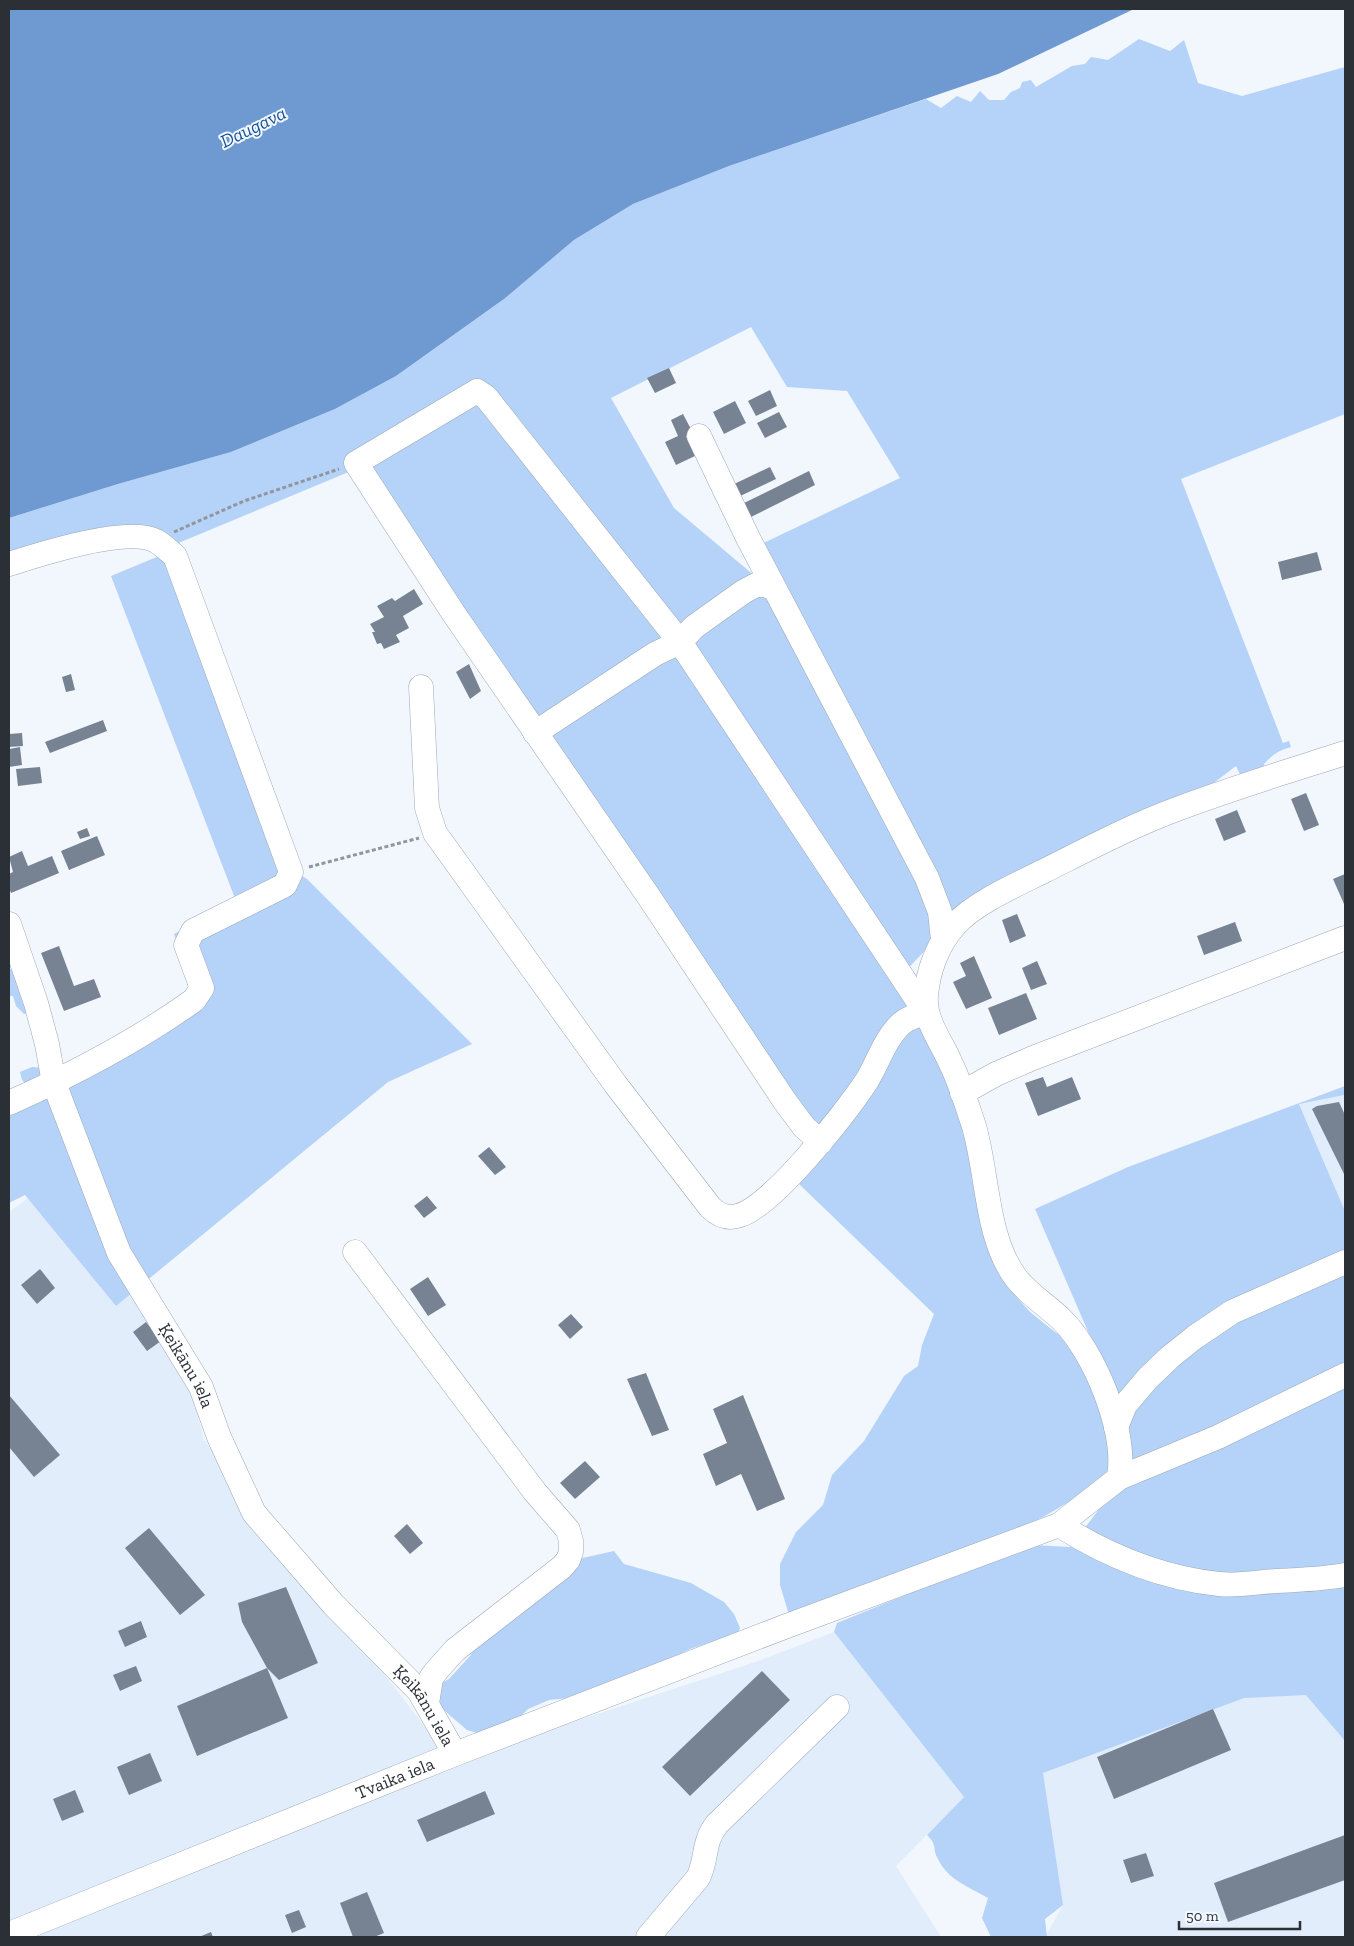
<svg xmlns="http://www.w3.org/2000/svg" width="1354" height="1946" font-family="'Zilla Slab',serif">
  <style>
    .built { fill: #e2edfb }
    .green { fill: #b5d2f8 }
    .water { fill: #6e9ad1 }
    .building { fill: #778392 }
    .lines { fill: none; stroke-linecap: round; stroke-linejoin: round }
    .minor-casing { stroke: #9ca8b8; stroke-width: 25 }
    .path { stroke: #91969d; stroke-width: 3; stroke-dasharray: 4 2.5; stroke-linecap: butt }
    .minor { stroke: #fff; stroke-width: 24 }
    .labels { text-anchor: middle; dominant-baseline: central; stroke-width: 4; stroke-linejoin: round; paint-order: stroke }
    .street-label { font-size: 18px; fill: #2b3037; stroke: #f1f7fd }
    .water-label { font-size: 19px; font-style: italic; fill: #175497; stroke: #f1f7fd }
  </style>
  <rect width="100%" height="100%" fill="#f1f7fd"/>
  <g class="built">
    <path d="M1344 1095 1345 1099V1211L1299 1103Z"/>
    <path d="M74 1164 192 1393 204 1440 452 1762 761 1660 834 1632 964 1797 896 1866 941 1937H9V1212Z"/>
    <path d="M1345 1649V1937H1045L1063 1905 1042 1773Z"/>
  </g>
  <g class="green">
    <path d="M1139 39 1170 51 1184 40 1198 83 1242 96 1345 67V414L1181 479 1283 743 1289 741 1291 747C1279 750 1272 755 1264 764L1265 771 1243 781 1236 766 1211 785 1188 792 1189 799 950 922 755 547 900 478 847 391 787 387 751 327 611 398 674 508 762 582 930 900 934 941 897 980 913 1003 851 1091 817 1133 351 471 176 544 165 541 9 559V518L118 484 231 452 335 409 396 376 504 299 574 240 633 204 729 166 926 99 941 108 957 96 971 102 980 91 989 100H1004L1011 92 1020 88 1022 82 1031 80 1036 87 1072 66 1085 64 1091 57 1108 60Z"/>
    <path d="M164 554 282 864 307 879 472 1044 388 1082 116 1306 25 1195 9 1203V1110L193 988 174 934 236 901 111 576Z"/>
    <path d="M9 964 11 965 10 969 20 972 30 1013 24 1014 16 1006 13 996H9Z"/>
    <path d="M917 1026 927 1031 954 1088 993 1256 1007 1286 1030 1312 1060 1336 1079 1361 1107 1421 1113 1451 1107 1472 1092 1488 1045 1516 953 1559 789 1615 780 1585V1564L796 1532 823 1505 832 1475 864 1441 904 1376 918 1366 922 1345 934 1314 798 1183 894 1041Z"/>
    <path d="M32 1067 44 1068 42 1074 29 1087 22 1080 20 1072Z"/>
    <path d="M1345 1086V1094L1344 1095 1299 1104 1345 1211V1741L1306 1695 1244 1698 1043 1773 1063 1905 1045 1919 1047 1937H991L982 1918 988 1898C969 1887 948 1880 938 1859 932 1848 938 1846 927 1835L964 1797 834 1632 837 1623 1016 1550 1032 1545 1070 1547 1134 1464 1119 1403 1035 1209 1128 1167Z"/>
    <path d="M614 1551 624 1564 691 1583 724 1602 734 1614 740 1628 738 1633 690 1649 618 1685 592 1696 549 1700 528 1709 508 1729 481 1734 467 1730 439 1706 433 1688 449 1679 470 1656 484 1632 578 1559Z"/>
  </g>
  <path class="water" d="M9 9H1134L998 74 729 166 633 204 574 240 504 299 396 376 335 409 231 452 118 484 9 518Z"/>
  <g class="building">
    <path d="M669 368 676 383 655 393 647 378Z"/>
    <path d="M770 390 777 406 756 416 748 401Z"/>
    <path d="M735 401 746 423 724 434 713 412Z"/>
    <path d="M779 412 787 427 765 438 757 423Z"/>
    <path d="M683 414 693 433 686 436 695 456 676 465 665 442 678 436 671 420Z"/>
    <path d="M770 467 776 479 736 498 730 486Z"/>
    <path d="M809 471 815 485 749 518 742 504Z"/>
    <path d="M1317 552 1322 570 1282 580 1278 562Z"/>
    <path d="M414 589 423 604 403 616 409 628 396 635 400 642 384 649 381 643 377 644 372 632H375L370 624 384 617 377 606 392 598 395 601Z"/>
    <path d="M469 664 481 691 470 699 456 672Z"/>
    <path d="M71 674 75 690 66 692 62 677Z"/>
    <path d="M103 720 107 731 50 753 45 742Z"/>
    <path d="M22 733 23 746 9 747V734Z"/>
    <path d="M20 747 22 765 9 767V749Z"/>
    <path d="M40 767 42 783 18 786 16 769Z"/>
    <path d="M1306 793 1319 825 1304 831 1291 799Z"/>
    <path d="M1237 810 1246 832 1224 841 1215 819Z"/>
    <path d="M87 828 90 836 80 839 77 832Z"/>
    <path d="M97 836 105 855 69 870 61 851Z"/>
    <path d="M22 851 28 866 52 856 59 873 11 893 9 888V874L13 872 9 857Z"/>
    <path d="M1345 874V903L1344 904 1333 879Z"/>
    <path d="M1017 914 1026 936 1010 943 1002 920Z"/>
    <path d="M1235 922 1242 941 1204 955 1197 936Z"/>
    <path d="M59 946 74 986 94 979 101 997 64 1011 41 953Z"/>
    <path d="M974 956 992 998 966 1009 953 982 966 976 960 963Z"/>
    <path d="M1037 961 1047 984 1031 990 1022 968Z"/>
    <path d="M1026 993 1037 1019 999 1035 988 1008Z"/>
    <path d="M1043 1077 1047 1087 1072 1077 1081 1099 1038 1116 1025 1083Z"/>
    <path d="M1339 1102 1345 1115V1176L1312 1109 1317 1106Z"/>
    <path d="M489 1147 506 1167 495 1175 478 1156Z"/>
    <path d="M427 1196 437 1208 424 1218 414 1206Z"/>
    <path d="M40 1269 55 1288 37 1304 21 1285Z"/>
    <path d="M428 1277 446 1305 428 1316 410 1289Z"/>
    <path d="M571 1314 583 1327 570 1339 558 1325Z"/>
    <path d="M146 1322 161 1341 147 1351 133 1332Z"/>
    <path d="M646 1373 669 1430 652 1436 627 1379Z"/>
    <path d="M9 1395 60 1455 34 1477 9 1447Z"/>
    <path d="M743 1395 785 1499 757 1511 741 1474 716 1486 703 1454 727 1443 713 1409Z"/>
    <path d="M585 1461 600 1477 575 1499 560 1483Z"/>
    <path d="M407 1524 423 1543 410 1554 394 1536Z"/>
    <path d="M149 1528 205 1595 180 1615 125 1548Z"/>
    <path d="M286 1587 318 1663 279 1680 267 1668 288 1718 197 1756 177 1706 267 1668 242 1622 238 1603Z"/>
    <path d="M141 1621 147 1637 125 1647 118 1631Z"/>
    <path d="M136 1666 142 1681 120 1691 113 1675Z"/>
    <path d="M762 1671 790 1700 690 1796 662 1767Z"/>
    <path d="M1213 1709 1231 1750 1114 1799 1097 1757Z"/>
    <path d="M150 1753 162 1781 129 1795 117 1767Z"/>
    <path d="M75 1790 84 1812 62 1821 53 1799Z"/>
    <path d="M485 1791 495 1814 427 1842 417 1820Z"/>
    <path d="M1345 1835V1880L1228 1922 1214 1883Z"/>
    <path d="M1146 1853 1154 1876 1131 1883 1123 1860Z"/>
    <path d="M367 1892 384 1933 374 1937H353L340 1903Z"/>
    <path d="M299 1910 306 1927 292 1933 285 1915Z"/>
    <path d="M211 1932 213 1937H199Z"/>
  </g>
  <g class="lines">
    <defs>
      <g id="minor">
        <path d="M699 436 748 538 927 878 940 912 943 940"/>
        <path d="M9 564C40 554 128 526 156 541 163 545 169 551 175 556L291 872 285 885 193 931 186 945 202 988 194 1000C137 1041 74 1074 9 1103"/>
        <path d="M421 687 427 808 435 833 616 1085 710 1207C717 1214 726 1219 737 1216 770 1210 846 1112 866 1082 878 1063 885 1038 902 1023 908 1018 918 1015 926 1013L680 642 486 397 477 391 356 463 454 614 649 897 784 1100 804 1127 821 1142"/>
        <path d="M535 733 655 654 680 642 694 627 743 592 756 585H766L774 589"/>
        <path id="s1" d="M9 924 36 1003 47 1044 54 1083 119 1253 201 1387 219 1437 254 1513 333 1604 419 1691 455 1754"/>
        <path d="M962 1093 996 1074 1033 1058 1345 938"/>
        <path d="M355 1252 535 1492 568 1530 571 1541V1552L568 1560 562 1567 455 1650 437 1670 431 1678 427 1703"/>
        <path d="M1116 1427 1125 1405 1148 1378 1170 1357 1195 1337 1232 1312 1345 1262"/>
        <path d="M1119 1478C1127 1431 1095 1353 1062 1320 1047 1305 1029 1295 1016 1278 985 1237 988 1170 973 1123 966 1103 960 1082 951 1064 942 1042 924 1021 926 996 928 970 938 944 955 925 974 903 1018 884 1044 871 1088 849 1131 826 1177 809 1232 788 1289 771 1345 753"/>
        <path d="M1059 1525C1108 1556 1161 1578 1219 1584 1238 1586 1258 1582 1277 1581 1300 1580 1322 1579 1345 1575"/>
        <path id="s2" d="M9 1934 455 1754 784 1627 1059 1525 1119 1478 1218 1437 1345 1375"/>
        <path d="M648 1937 698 1878C708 1858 702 1843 717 1824L837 1707"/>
      </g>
    </defs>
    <use href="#minor" class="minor-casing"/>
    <g class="path">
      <path d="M174 532 244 501 339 469"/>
      <path d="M309 867 419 838"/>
    </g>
    <use href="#minor" class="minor"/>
  </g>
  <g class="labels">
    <g class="street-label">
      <text stroke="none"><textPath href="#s1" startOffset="479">Ķeikānu iela</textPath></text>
      <text stroke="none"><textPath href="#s1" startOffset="899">Ķeikānu iela</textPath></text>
      <text stroke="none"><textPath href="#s2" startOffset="416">Tvaika iela</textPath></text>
    </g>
    <g class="water-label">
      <text transform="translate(253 127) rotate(-26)">Daugava</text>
    </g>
  </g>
  <rect width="1354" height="1946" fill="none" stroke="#2b3037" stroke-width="20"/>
  <path d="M1179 1921v8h121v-8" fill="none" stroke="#2b3037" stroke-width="2.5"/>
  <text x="1186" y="1921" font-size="15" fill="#2b3037" stroke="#f1f7fd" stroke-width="4" paint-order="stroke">50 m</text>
</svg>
